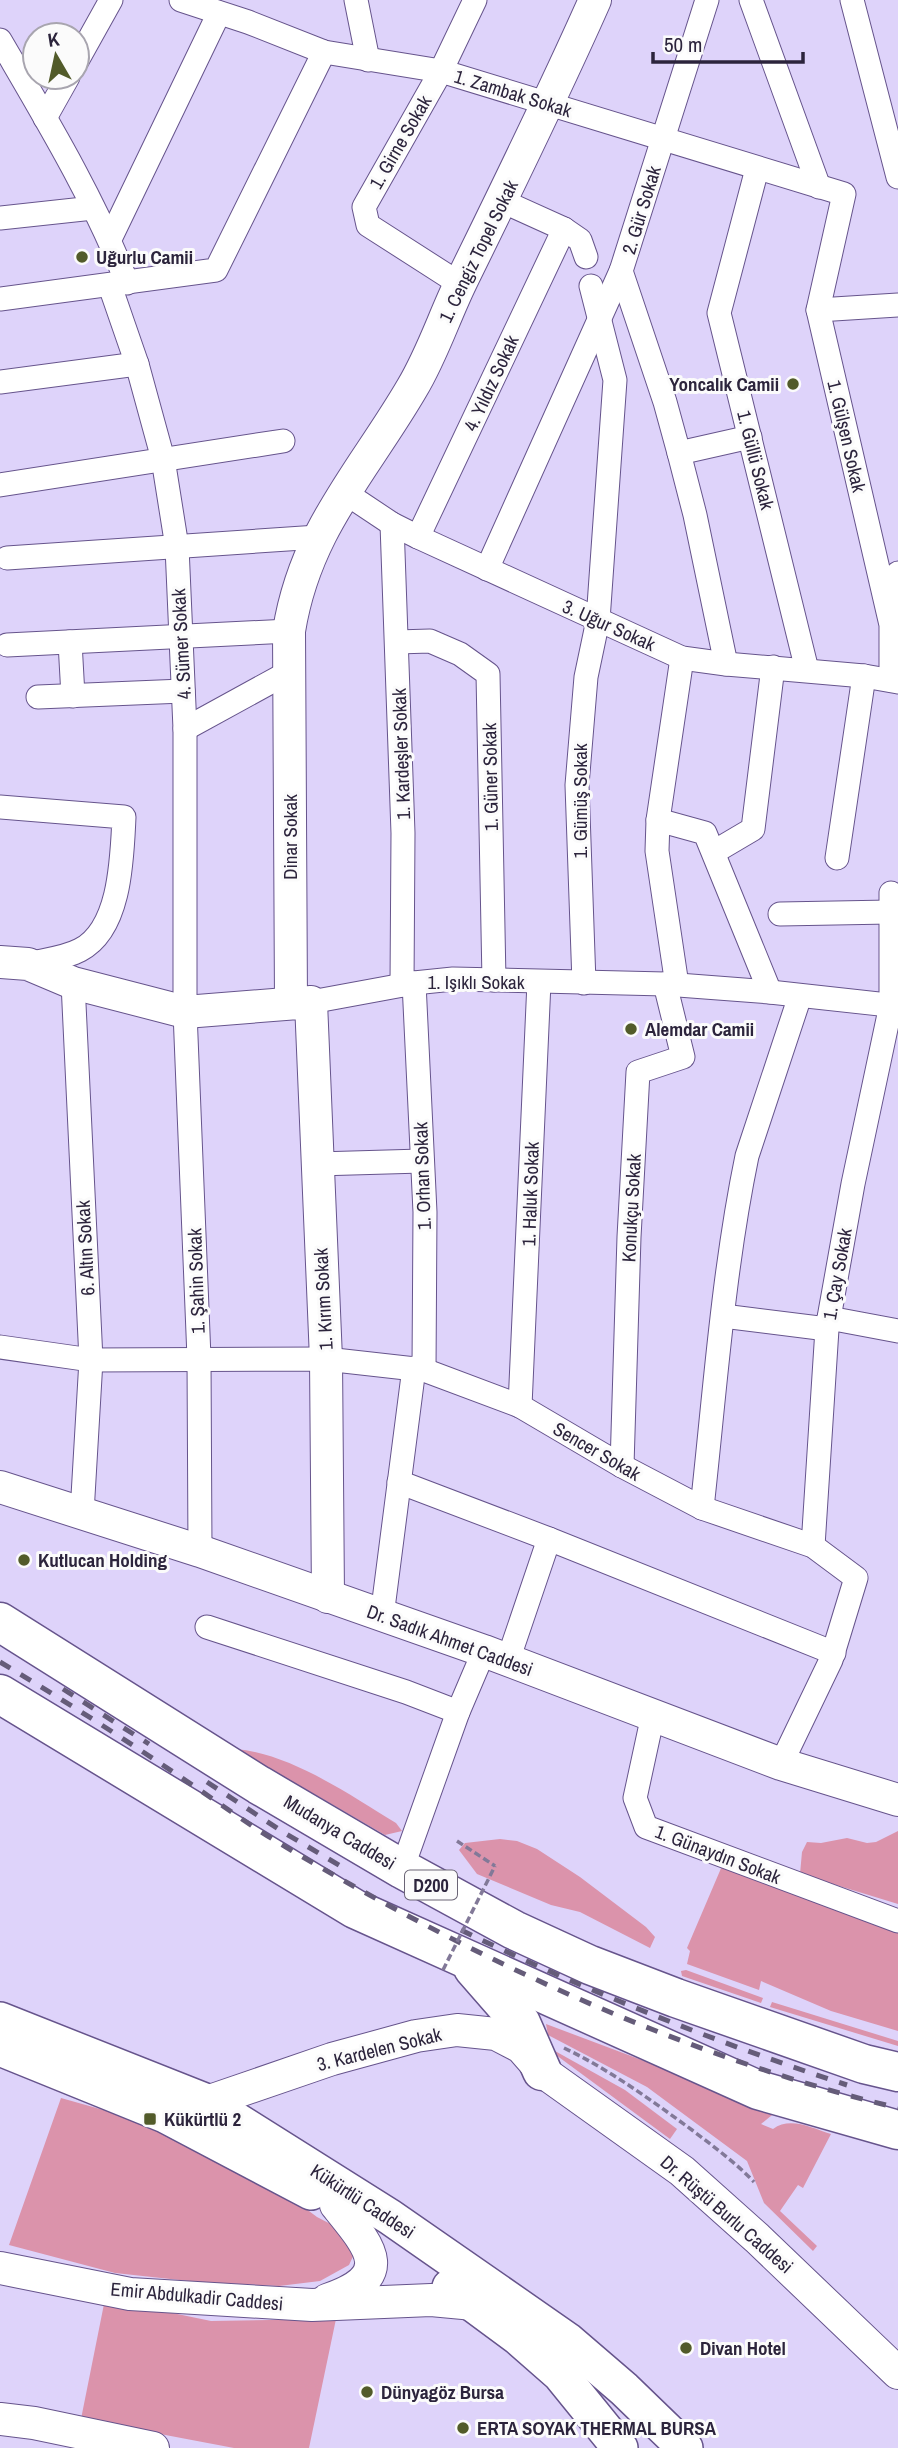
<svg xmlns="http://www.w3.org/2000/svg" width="898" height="2448" font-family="'Archivo Narrow',sans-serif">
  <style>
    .green { fill: #db93ab }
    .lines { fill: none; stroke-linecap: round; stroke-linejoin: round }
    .street-casing { stroke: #66548c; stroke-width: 25 }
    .secondary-casing { stroke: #66548c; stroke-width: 34 }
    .primary-casing { stroke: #66548c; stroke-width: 38 }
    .highway-casing { stroke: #66548c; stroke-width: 41 }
    .path { stroke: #827998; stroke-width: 3.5; stroke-dasharray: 7 3.5; stroke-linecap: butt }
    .street { stroke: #fff; stroke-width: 23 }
    .secondary { stroke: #fff; stroke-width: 32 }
    .primary { stroke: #fff; stroke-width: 35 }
    .highway { stroke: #fff; stroke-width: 38 }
    .rail { stroke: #655c79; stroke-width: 5; stroke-dasharray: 12 12; stroke-linecap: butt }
    .path-bridge { stroke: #827998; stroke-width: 3.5; stroke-dasharray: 7 3.5; stroke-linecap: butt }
    .poi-dot { fill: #525b2a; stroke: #fbfbfb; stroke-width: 2.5 }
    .labels { text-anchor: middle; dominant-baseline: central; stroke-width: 6; stroke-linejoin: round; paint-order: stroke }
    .shield { fill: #fbfbfb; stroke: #6a6475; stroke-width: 2 }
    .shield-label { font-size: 18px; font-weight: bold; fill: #2c243c }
    .street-label { font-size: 19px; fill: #2c243c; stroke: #fbfbfb }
    .poi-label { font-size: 19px; font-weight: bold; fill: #2c243c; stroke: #fbfbfb; text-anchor: start }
  </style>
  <rect width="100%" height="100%" fill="#ded3fa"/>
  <g class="green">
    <path d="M236 1749C291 1754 350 1795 396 1823L402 1831 385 1835Z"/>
    <path d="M898 1831V1904L800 1874 802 1852 807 1842 821 1843 847 1838 867 1843 876 1842Z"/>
    <path d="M500 1839 517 1841 537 1849 580 1877 646 1927 655 1937 650 1948 580 1912 551 1905 477 1874 459 1850 465 1843Z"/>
    <path d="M722 1866 898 1927V2031L831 2011 761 1981 759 1990 687 1964 690 1951 687 1948Z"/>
    <path d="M686 1970 763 1998 761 2003 682 1976 681 1971Z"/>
    <path d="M772 2002 898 2041V2046L770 2007Z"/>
    <path d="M546 2024 777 2111 761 2124 773 2129C790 2116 812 2128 831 2134L803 2188 798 2185 780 2211 817 2246 813 2251 764 2203 747 2161 647 2087 548 2035Z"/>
    <path d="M555 2051 625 2090 677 2129 670 2139 556 2055Z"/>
    <path d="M61 2098 139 2120 246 2164 317 2217 344 2231 356 2250 349 2265 320 2281 279 2286 198 2282 115 2273 9 2245Z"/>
    <path d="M105 2299 211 2321 336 2319 309 2448H234L81 2419Z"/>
  </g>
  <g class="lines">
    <defs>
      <g id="street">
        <path d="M181 0 248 22 324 52 441 71 844 194 818 310 891 625V680"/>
        <path d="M356 0 368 60"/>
        <path d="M707 0 621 271 665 402 679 453 695 515 726 664"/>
        <path d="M751 0 819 187"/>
        <path d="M852 0 898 177"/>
        <path d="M0 40C46 119 94 198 127 283"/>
        <path d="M77 61 111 0"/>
        <path d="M45 118 68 77"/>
        <path d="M757 169 719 313 807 670"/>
        <path d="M502 201 564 229 580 240 586 257"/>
        <path d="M0 218 93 208"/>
        <path d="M110 239 219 13"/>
        <path d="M460 284 368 225 364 207 441 71 475 0"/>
        <path d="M110 286 137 364 163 459 177 547 185 729V1012L199 1358 200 1551"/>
        <path d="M0 299 216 270 324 52"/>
        <path d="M818 310 898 305"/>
        <path d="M0 382 137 364"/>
        <path d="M679 453 750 437"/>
        <path d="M0 485 283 441"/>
        <path d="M344 492 392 524 418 537 682 658 726 664 864 676 898 682"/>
        <path d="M392 524 403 833 402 985"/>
        <path d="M418 537 564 229"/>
        <path d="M7 558 318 537"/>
        <path d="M487 569 621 271"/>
        <path d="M893 612 898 573"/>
        <path d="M70 642 73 696"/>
        <path d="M397 642 430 641 460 654 488 674 494 980"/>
        <path d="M7 645 289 631"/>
        <path d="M38 697 183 691"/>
        <path d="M185 729 289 672"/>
        <path d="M0 807 124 817C122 857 121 929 80 950 65 958 44 960 28 964"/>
        <path d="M658 820 705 833 770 992"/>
        <path d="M714 852 753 829 773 667"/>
        <path d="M837 858 864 676"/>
        <path d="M780 914 890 912"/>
        <path d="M73 983 91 1360 82 1513"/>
        <path d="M414 983 425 1212 424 1370"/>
        <path d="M584 983 577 785 586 677 598 620 615 380 591 286"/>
        <path d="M677 985 657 851 658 820 682 658"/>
        <path d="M311 1002 414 983 453 979 665 984 770 992 898 1006"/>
        <path d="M317 1164 422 1161"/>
        <path d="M723 1316 827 1329"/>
        <path d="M829 1318 898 1331"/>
        <path d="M0 1347 91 1360 326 1359 424 1370 520 1406 622 1466 702 1508 813 1546 856 1578 831 1660 781 1764"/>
        <path d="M520 1406 539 982"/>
        <path d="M622 1466 629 1237 638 1072 683 1057 665 984"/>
        <path d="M399 1482 549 1539 834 1653"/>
        <path d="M702 1508C715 1391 723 1272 747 1156L800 996"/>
        <path d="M813 1546 827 1329 853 1184 891 1005V893"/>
        <path d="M382 1616 414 1368"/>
        <path d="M207 1627 406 1692 458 1712"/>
        <path d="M508 1660 549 1539"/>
        <path d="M653 1715 635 1798 646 1827 898 1921"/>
        <path d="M402 1869 458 1712 484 1651"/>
      </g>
      <g id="secondary">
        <path d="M0 962 28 964 73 983 185 1012 311 1002 326 1359 328 1597"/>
        <path d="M291 1002 289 631C305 530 363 472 412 388 432 355 444 317 461 282 507 188 553 95 595 0"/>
        <path d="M0 1487 200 1551 484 1651 781 1764 898 1800"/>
        <path d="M207 2102 332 2059 416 2036 457 2030 496 2034 521 2047 542 2071 682 2171 757 2238 898 2373"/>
        <path d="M0 2268 130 2294 312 2305 431 2300 474 2304"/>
        <path d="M327 2300C397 2276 371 2248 336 2205"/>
        <path d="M0 2419 34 2423 153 2448"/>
      </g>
      <g id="primary">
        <path d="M0 2020 207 2102 390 2217 567 2340 624 2389 685 2448"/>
        <path d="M0 2048 165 2115 311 2192"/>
        <path d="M450 2287 519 2338 560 2374 620 2448"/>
      </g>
      <g id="highway">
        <path d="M0 1622 259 1785 402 1869 514 1930 590 1965 676 1998 864 2064 898 2072"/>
        <path d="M0 1694 355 1909 758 2090 898 2130"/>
        <path d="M473 1968 521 2023 542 2071"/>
      </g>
    </defs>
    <use href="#street" class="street-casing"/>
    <use href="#secondary" class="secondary-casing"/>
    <use href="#primary" class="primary-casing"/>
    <use href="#highway" class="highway-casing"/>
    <g class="path">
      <path d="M457 1841 495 1866"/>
      <path d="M564 2048C610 2070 651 2100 692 2130 714 2147 735 2162 754 2182"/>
    </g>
    <use href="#street" class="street"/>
    <use href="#secondary" class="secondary"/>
    <use href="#primary" class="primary"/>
    <use href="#highway" class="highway"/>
    <g class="rail">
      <path d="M0 1662C62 1699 123 1738 182 1778 215 1800 246 1823 279 1843 470 1957 681 2056 898 2108"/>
      <path d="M63 1689 149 1744"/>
      <path d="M207 1782 283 1832 349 1871"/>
      <path d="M461 1930C586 1991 715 2042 847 2085"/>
    </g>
    <path class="path-bridge" d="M443 1970 495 1866"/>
  </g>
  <g class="poi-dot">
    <circle cx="82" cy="257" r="7"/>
    <circle cx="793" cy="384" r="7"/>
    <circle cx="631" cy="1029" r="7"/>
    <circle cx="24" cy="1560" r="7"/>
    <rect x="143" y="2112" width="14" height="14" rx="3.5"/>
    <circle cx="686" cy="2348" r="7"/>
    <circle cx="367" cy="2392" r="7"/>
    <circle cx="463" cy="2428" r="7"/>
  </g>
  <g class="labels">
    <rect class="shield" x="405" y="1870.5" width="52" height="29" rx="5"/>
    <g class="shield-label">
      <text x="431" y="1885">D200</text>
    </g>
    <g class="street-label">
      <text transform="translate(513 93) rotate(17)">1. Zambak Sokak</text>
      <text transform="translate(400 142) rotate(-60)">1. Girne Sokak</text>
      <text transform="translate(641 210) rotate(-73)">2. Gür Sokak</text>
      <text transform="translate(478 251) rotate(-64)">1. Cengiz Topel Sokak</text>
      <text transform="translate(491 383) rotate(-65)">4. Yıldız Sokak</text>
      <text transform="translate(847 436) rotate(77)">1. Gülşen Sokak</text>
      <text transform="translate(756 460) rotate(76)">1. Güllü Sokak</text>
      <text transform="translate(609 625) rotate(24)">3. Uğur Sokak</text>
      <text transform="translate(181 644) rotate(-93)">4. Sümer Sokak</text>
      <text transform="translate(401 754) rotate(-92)">1. Kardeşler Sokak</text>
      <text transform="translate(490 777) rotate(-91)">1. Güner Sokak</text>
      <text transform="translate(580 801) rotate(-90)">1. Gümüş Sokak</text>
      <text transform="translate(290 837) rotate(-90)">Dinar Sokak</text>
      <text x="476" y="982">1. Işıklı Sokak</text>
      <text transform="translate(422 1176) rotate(-92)">1. Orhan Sokak</text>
      <text transform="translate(530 1194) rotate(-88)">1. Haluk Sokak</text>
      <text transform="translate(631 1208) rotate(-87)">Konukçu Sokak</text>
      <text transform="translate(85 1248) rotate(-93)">6. Altın Sokak</text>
      <text transform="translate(837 1274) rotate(-80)">1. Çay Sokak</text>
      <text transform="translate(196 1281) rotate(-92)">1. Şahin Sokak</text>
      <text transform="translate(323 1299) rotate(-93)">1. Kırım Sokak</text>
      <text transform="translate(597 1451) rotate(30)">Sencer Sokak</text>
      <text transform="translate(450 1640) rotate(20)">Dr. Sadık Ahmet Caddesi</text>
      <text transform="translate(340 1832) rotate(31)">Mudanya Caddesi</text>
      <text transform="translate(718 1854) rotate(21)">1. Günaydın Sokak</text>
      <text transform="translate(379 2049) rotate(-14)">3. Kardelen Sokak</text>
      <text transform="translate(363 2201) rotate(33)">Kükürtlü Caddesi</text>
      <text transform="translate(727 2214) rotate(41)">Dr. Rüştü Burlu Caddesi</text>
      <text transform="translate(197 2296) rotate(5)">Emir Abdulkadir Caddesi</text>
    </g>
    <g class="poi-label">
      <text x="96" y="257">Uğurlu Camii</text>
      <text x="779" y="384" text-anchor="end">Yoncalık Camii</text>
      <text x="645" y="1029">Alemdar Camii</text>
      <text x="38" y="1560">Kutlucan Holding</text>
      <text x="164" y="2119">Kükürtlü 2</text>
      <text x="700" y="2348">Divan Hotel</text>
      <text x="381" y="2392">Dünyagöz Bursa</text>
      <text x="477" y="2428">ERTA SOYAK THERMAL BURSA</text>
    </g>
  </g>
  <g transform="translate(56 56) rotate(351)"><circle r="33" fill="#fbfbfb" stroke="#a8a5af" stroke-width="2"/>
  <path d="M0-5L12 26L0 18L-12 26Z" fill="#525b2a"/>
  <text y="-10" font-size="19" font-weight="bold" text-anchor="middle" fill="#2c243c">K</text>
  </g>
  <path d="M653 52v10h150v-10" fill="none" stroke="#2c243c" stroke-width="3.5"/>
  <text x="664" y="52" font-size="21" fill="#2c243c" stroke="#fbfbfb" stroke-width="5" paint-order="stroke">50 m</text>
</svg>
